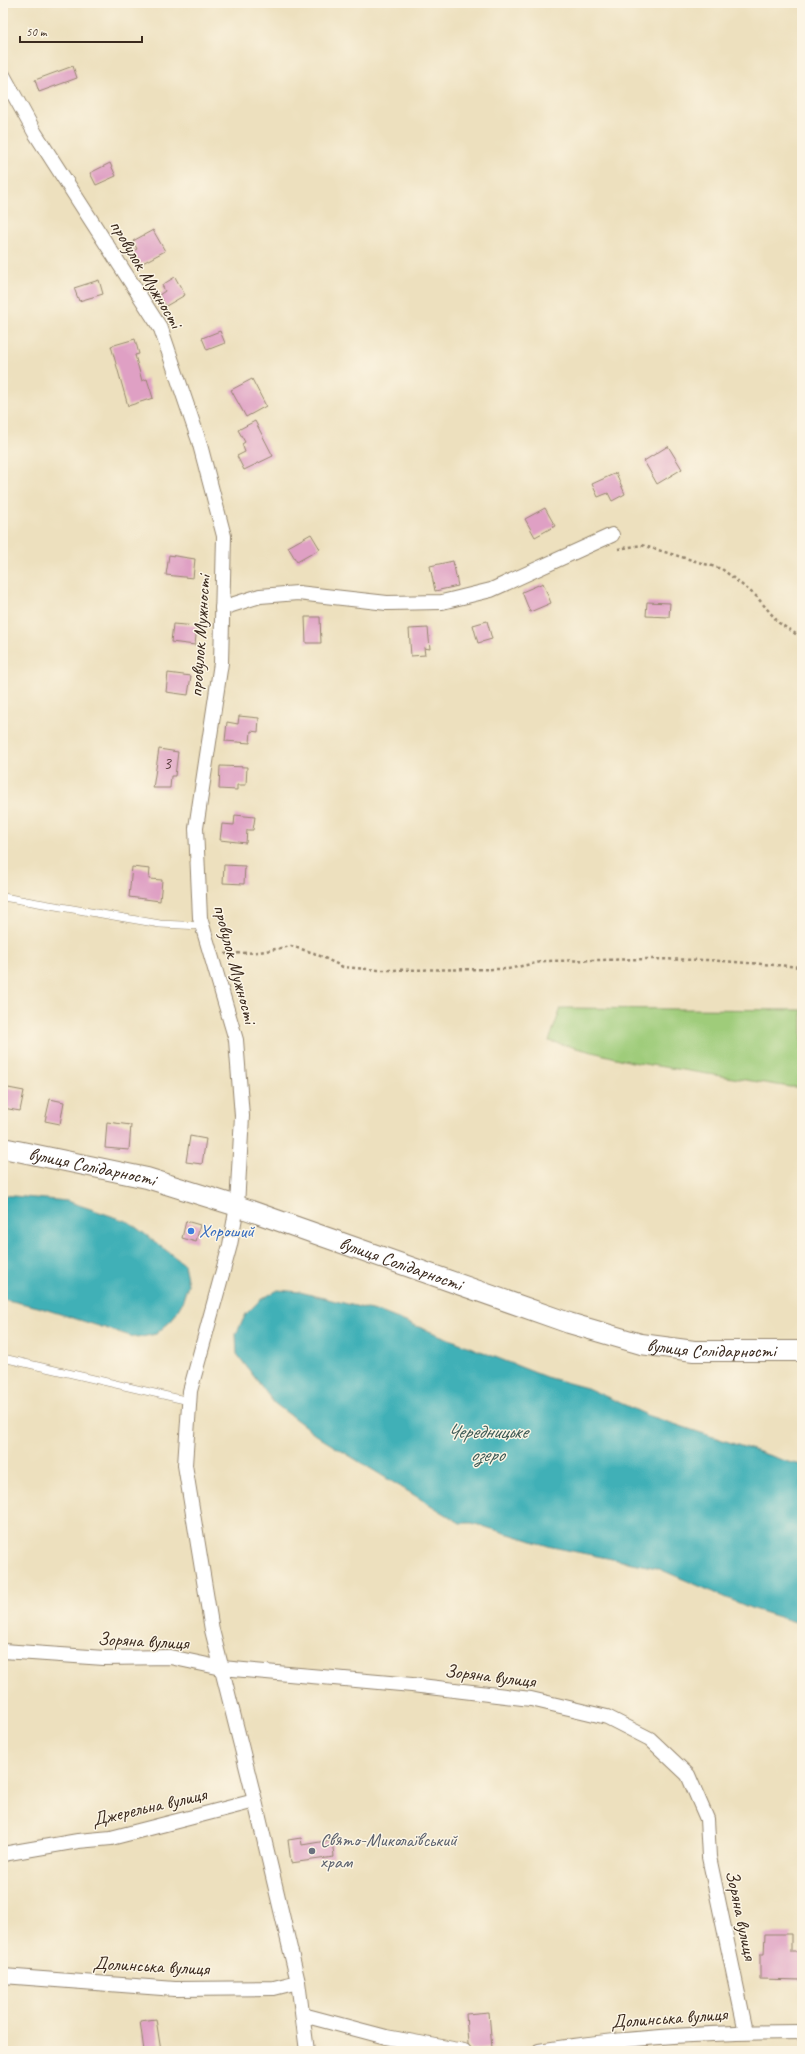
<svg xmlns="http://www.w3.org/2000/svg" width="805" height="2054" font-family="Caveat,sans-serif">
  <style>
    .green { fill: #9fcc7a; stroke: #6d7b4c }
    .water { fill: #40b0b7; stroke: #3e6d6a }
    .building { fill: #dfa0c4 }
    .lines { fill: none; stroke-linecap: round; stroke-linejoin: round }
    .service-casing { stroke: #94856e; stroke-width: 8 }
    .minor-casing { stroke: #94856e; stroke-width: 16 }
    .secondary-casing { stroke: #94856e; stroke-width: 22 }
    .path { stroke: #94856e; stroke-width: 2.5; stroke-dasharray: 3 3; stroke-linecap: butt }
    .service { stroke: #fff; stroke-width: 7 }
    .minor { stroke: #fff; stroke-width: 14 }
    .secondary { stroke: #fff; stroke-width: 20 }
    .shop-dot { fill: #3f7fe0; stroke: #fcf5e5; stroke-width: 1.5 }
    .worship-dot { fill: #6b7280; stroke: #fcf5e5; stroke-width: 1.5 }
    .labels { text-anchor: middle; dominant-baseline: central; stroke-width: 3; stroke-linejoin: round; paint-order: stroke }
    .number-label { font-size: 17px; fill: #644848 }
    .street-label { font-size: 19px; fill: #3b2a1e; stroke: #fcf5e5 }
    .shop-label { font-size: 19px; fill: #366cbe; stroke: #fcf5e5; text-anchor: start }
    .worship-label { font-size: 19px; fill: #5b616d; stroke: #fcf5e5; text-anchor: start }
    .water-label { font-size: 20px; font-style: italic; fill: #3d5954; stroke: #fcf5e5 }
  </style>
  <rect width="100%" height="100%" fill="#fcf5e5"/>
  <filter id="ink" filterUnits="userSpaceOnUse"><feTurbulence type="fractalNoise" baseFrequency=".025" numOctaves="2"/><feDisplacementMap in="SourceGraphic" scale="8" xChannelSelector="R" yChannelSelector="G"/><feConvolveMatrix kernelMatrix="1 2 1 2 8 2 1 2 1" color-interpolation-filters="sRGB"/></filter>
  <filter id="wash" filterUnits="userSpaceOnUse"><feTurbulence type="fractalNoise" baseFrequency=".012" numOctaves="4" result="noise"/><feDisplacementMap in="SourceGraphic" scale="16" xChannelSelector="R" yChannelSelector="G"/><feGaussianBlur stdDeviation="0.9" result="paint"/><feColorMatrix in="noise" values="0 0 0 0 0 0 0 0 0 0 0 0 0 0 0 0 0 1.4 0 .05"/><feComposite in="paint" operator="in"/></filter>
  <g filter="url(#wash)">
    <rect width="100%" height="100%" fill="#ede0be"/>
    <path class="green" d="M561 1008 802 1010V1087H790L632 1062 549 1041Z"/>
    <g class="water">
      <path d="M3 1195 67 1201 129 1222 184 1264 188 1284 182 1303 172 1320 156 1334 137 1338 38 1307 3 1299Z"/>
      <path d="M278 1290 300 1292 383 1313 546 1377 587 1388 647 1415 789 1462 802 1465V1624L753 1609 657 1568 552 1547 472 1523H460L322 1439 274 1403 237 1354 236 1334 246 1314 260 1300Z"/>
    </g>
    <g id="blocks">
      <g class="building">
        <path d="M73 66 77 78 39 92 35 80Z"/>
        <path d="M110 163 116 176 96 185 90 173Z"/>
        <path d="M153 230 165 251 139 265 131 252 137 249 133 241Z"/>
        <path d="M175 277 185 295 166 306 159 295 165 291 162 285Z"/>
        <path d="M99 280 103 294 79 301 74 288Z"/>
        <path d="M220 331 225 343 207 350 202 338Z"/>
        <path d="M135 339 139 354 135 355 142 381 147 379 153 398 128 406 111 346Z"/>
        <path d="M252 379 266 406 246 417 231 390Z"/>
        <path d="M255 421 273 456 244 470 237 456 245 452 242 444 245 442 238 430Z"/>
        <path d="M668 446 682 469 657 484 644 461Z"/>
        <path d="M616 473 625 494 612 501 608 493 598 497 592 484Z"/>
        <path d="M545 508 555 526 535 537 525 519Z"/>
        <path d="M311 534 320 549 297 562 288 547Z"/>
        <path d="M169 555 195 559 193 578 166 575Z"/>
        <path d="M453 561 458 586 435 591 430 566Z"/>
        <path d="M543 583 551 603 530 612 522 592Z"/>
        <path d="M647 602 670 603 669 617 646 616Z"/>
        <path d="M305 617H320L321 643H306Z"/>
        <path d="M487 621 492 639 478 643 473 625Z"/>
        <path d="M173 624 197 626 195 645 171 642Z"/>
        <path d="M428 628 430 649 424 648 425 655 411 656 409 629Z"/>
        <path d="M168 673 191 676 188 695 166 692Z"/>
        <path d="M239 716 259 718 258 732 251 731 250 743 225 741 227 722 238 724Z"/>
        <path d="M159 749 178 752 175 776H171L170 788H153Z"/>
        <path d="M220 766 247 767 246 785H237V790L219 789Z"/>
        <path d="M235 815 255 817 253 830H247L246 843 220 840 222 824 234 825Z"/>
        <path d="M224 865 245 866 244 884 223 883Z"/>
        <path d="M132 867 150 869 149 879 162 880 160 901 129 897Z"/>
        <path d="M3 1087 24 1091 20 1111 3 1108Z"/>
        <path d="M50 1099 64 1102 60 1124 45 1121Z"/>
        <path d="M107 1122 131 1125 129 1150 105 1148Z"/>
        <path d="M190 1136 206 1139 202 1164 186 1162Z"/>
        <path d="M186 1221 200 1225 196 1242 182 1238Z"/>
        <path d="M301 1838 302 1845 332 1840 334 1857 291 1863 288 1840Z"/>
        <path d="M765 1934H791V1952H802V1980L760 1979V1954H764Z"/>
        <path d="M489 2012 492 2048 472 2050 468 2044 466 2014Z"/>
        <path d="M156 2019 161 2051H144L140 2021Z"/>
      </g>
    </g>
  </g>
  <g filter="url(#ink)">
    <use href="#blocks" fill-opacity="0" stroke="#94856e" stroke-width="1"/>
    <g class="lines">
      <defs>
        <g id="service">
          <path d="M3 897 160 924 202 926"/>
          <path d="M3 1358 189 1401"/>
        </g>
        <g id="minor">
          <path d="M3 75 35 133 161 329 199 441 224 536 221 663 196 828 200 918 236 1040 242 1116 237 1206 230 1245 190 1391 185 1465 212 1630 255 1801 298 1982 307 2051"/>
          <path d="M222 608 260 596 298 593 387 603 442 602 491 590 612 535"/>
          <path d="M3 1651 104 1658 170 1657 222 1668 412 1685 531 1699 607 1717 650 1739 688 1775 707 1819 709 1857 746 2032"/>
          <path d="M3 1854 78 1841 111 1838 255 1801"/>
          <path d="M3 1976 175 1989 274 1988 298 1982"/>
          <path d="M303 2015 386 2037 464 2051"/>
          <path d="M539 2051C625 2037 715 2032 802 2032"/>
        </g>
        <g id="secondary">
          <path id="s1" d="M3 1148 147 1178 237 1206 569 1323 641 1344 694 1351H802"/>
        </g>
      </defs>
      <use href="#service" class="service-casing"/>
      <use href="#minor" class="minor-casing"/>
      <use href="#secondary" class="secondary-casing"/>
      <g class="path">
        <path d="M618 549 641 545 722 569 756 596 779 623 802 638"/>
        <path d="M225 954 260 952 291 946 314 953 343 967 378 970 508 969 545 961 649 959 708 960 802 967"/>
      </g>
      <use href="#service" class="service"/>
      <use href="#minor" class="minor"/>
      <use href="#secondary" class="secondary"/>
    </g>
  </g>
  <circle class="shop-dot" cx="191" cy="1231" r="4"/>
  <circle class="worship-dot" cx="312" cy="1851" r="4"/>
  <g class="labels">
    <g class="number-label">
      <text x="167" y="763">3</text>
    </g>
    <g class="street-label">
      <text transform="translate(146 274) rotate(59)">провулок Мужності</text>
      <text transform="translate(200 636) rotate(-86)">провулок Мужності</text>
      <text transform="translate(235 964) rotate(75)">провулок Мужності</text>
      <text stroke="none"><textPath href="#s1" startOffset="91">вулиця Солідарності</textPath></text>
      <text stroke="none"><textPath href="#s1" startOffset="415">вулиця Солідарності</textPath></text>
      <text stroke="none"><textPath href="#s1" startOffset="739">вулиця Солідарності</textPath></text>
      <text transform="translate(143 1641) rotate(3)">Зоряна вулиця</text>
      <text transform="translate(490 1676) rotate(7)">Зоряна вулиця</text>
      <text transform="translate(149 1807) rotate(-13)">Джерельна вулиця</text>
      <text transform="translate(741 1915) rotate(78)">Зоряна вулиця</text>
      <text transform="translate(151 1966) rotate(3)">Долинська вулиця</text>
      <text transform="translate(669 2018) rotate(-4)">Долинська вулиця</text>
    </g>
    <g class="shop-label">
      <text x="199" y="1231">Хороший</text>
    </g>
    <g class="worship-label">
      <text x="320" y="1840">Свято-Миколаївський<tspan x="320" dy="22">храм</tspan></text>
    </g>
    <g class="water-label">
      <text x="487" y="1431">Чередницьке<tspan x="487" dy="23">озеро</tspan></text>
    </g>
  </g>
  <rect width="805" height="2054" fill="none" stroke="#fcf5e5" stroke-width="16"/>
  <path d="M20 36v6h122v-6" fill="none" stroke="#3b2a1e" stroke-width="2"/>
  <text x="26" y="36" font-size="12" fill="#3b2a1e" stroke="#fcf5e5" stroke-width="3" paint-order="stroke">50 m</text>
</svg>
